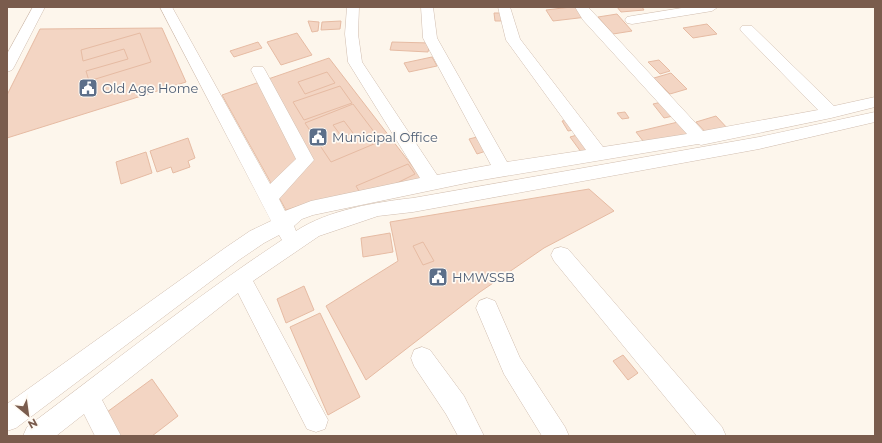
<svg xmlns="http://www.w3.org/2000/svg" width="882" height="443" font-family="Montserrat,sans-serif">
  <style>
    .building { fill: #f3d5c3; stroke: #e6bba3; fill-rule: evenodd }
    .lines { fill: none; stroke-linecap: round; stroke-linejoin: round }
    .minor-casing { stroke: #d1beb0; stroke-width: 1 }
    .minor { fill: #fff; fill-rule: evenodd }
    .labels { text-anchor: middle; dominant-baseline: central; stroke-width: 3.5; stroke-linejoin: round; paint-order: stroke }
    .service-label { font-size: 13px; fill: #4e5e75; stroke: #fffaf3; text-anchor: start }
  </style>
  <rect width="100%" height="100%" fill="#fdf6ec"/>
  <g class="building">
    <path d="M571 7H580L587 17 553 21 546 10Z"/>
    <path d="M617 7H642L644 10 621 12Z"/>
    <path d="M494 13H502L503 21H495Z"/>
    <path d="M617 14 632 31 613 34 598 17Z"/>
    <path d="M308 21 319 22 318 31 312 32Z"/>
    <path d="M341 21 340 29 321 30 322 22Z"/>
    <path d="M707 24 717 34 693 38 683 28Z"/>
    <path d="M162 28 186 82 7 138V95L40 29Z"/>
    <path d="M140 33 151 62 89 81 86 71 128 59 124 49 83 61 81 50Z"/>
    <path d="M297 33 312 55 281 65 267 42Z"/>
    <path d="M258 42 262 48 234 57 230 51Z"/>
    <path d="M392 42 430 43 428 52 390 50Z"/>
    <path d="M432 57 437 66 409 72 404 63Z"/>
    <path d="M329 58 423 180 302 205 286 210 222 95Z"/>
    <path d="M659 60 670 71 660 74 648 62Z"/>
    <path d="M327 72 335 83 305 94 298 82Z"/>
    <path d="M671 73 687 89 670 94 654 78Z"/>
    <path d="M340 86 352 103 304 120 293 102Z"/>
    <path d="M662 102 673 116 664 118 653 104Z"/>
    <path d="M353 104 381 141 331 162 305 123ZM344 121 353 133 342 137 333 125Z"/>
    <path d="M625 112 629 118 622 119 617 113Z"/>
    <path d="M716 116 729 130 709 136 696 122Z"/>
    <path d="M568 120 574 130 568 131 562 121Z"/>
    <path d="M678 122 690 136 647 146 636 132Z"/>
    <path d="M577 135 591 154 584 156 570 137Z"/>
    <path d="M477 137 486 151 477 154 469 139Z"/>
    <path d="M188 138 195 158 188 161 190 167 173 173 171 167 157 172 150 151Z"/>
    <path d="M146 152 152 173 121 184 116 162Z"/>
    <path d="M408 164 415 174 387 188 362 196 356 186Z"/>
    <path d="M589 189 614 211 544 248 480 292 366 380 326 306 398 261 390 222Z"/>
    <path d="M390 233 393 252 363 257 361 238Z"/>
    <path d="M423 242 434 261 423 265 413 246Z"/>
    <path d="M304 286 314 310 286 323 277 299Z"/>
    <path d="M320 313 360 397 328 415 290 327Z"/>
    <path d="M623 355 638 373 628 380 613 361Z"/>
    <path d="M152 379 178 416 152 436H116L103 415Z"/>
  </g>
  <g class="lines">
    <defs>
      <g id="minor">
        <path d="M33 7H45L14 67 12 70 7 72V54Z"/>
        <path d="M160 7H172L270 184 296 159 251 70 253 67H263L265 70 314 160 279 199 285 211 311 201 420 178 348 62 345 34 347 7H359L358 34 362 62 437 175 491 165 423 38 421 7H433L437 38 507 162 586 150 506 40 498 7H510L520 39 603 147 687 134 583 20 575 7H588L703 131 818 110 742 32 740 29 742 26H752L834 106 875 97V107L831 118 701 145 698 144 476 181 313 215 302 219 294 226 296 231C328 210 376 202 413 198L759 137 875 112V122L759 149 413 212 378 216 319 236 253 281 328 420 325 429 316 432 307 429 238 293 102 400 121 436H95L84 414 56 436H23L27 427C111 364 194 298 282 240L279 235 264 243 239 260 16 428 7 431V404L225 248 250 231 271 221Z"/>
        <path d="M688 7H718L712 11 632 24 627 23 625 20 627 17 632 16Z"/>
        <path d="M561 247 568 249 722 427 726 436H697L554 261 551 255 554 249Z"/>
        <path d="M487 298 495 301 520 358 565 427 569 436H542L504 374 476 308 479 301Z"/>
        <path d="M422 347 430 350 464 396 484 436H458L446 414 414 366 411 358 414 350Z"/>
      </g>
    </defs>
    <use href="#minor" class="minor-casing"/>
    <use href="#minor" class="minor"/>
  </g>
  <defs>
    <symbol id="civic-square" viewBox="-11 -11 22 22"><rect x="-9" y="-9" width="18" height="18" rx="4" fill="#5c6f8a" stroke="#fffaf3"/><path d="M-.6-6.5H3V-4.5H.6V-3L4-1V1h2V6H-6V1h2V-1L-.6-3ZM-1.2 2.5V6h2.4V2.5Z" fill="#fff"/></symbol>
  </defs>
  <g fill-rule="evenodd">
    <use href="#civic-square" x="77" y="77" width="22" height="22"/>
    <use href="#civic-square" x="307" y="126" width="22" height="22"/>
    <use href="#civic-square" x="427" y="266" width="22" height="22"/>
  </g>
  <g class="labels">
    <g class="service-label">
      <text x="102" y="88">Old Age Home</text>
      <text x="332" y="137">Municipal Office</text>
      <text x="452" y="277">HMWSSB</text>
    </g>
  </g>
  <rect width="882" height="443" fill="none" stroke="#7a5c4d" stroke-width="16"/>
  <g transform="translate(28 415) rotate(151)" stroke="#fffaf3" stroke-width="3" paint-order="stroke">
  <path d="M0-3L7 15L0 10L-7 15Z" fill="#7a5c4d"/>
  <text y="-6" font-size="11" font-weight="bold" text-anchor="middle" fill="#7a5c4d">N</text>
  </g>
</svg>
